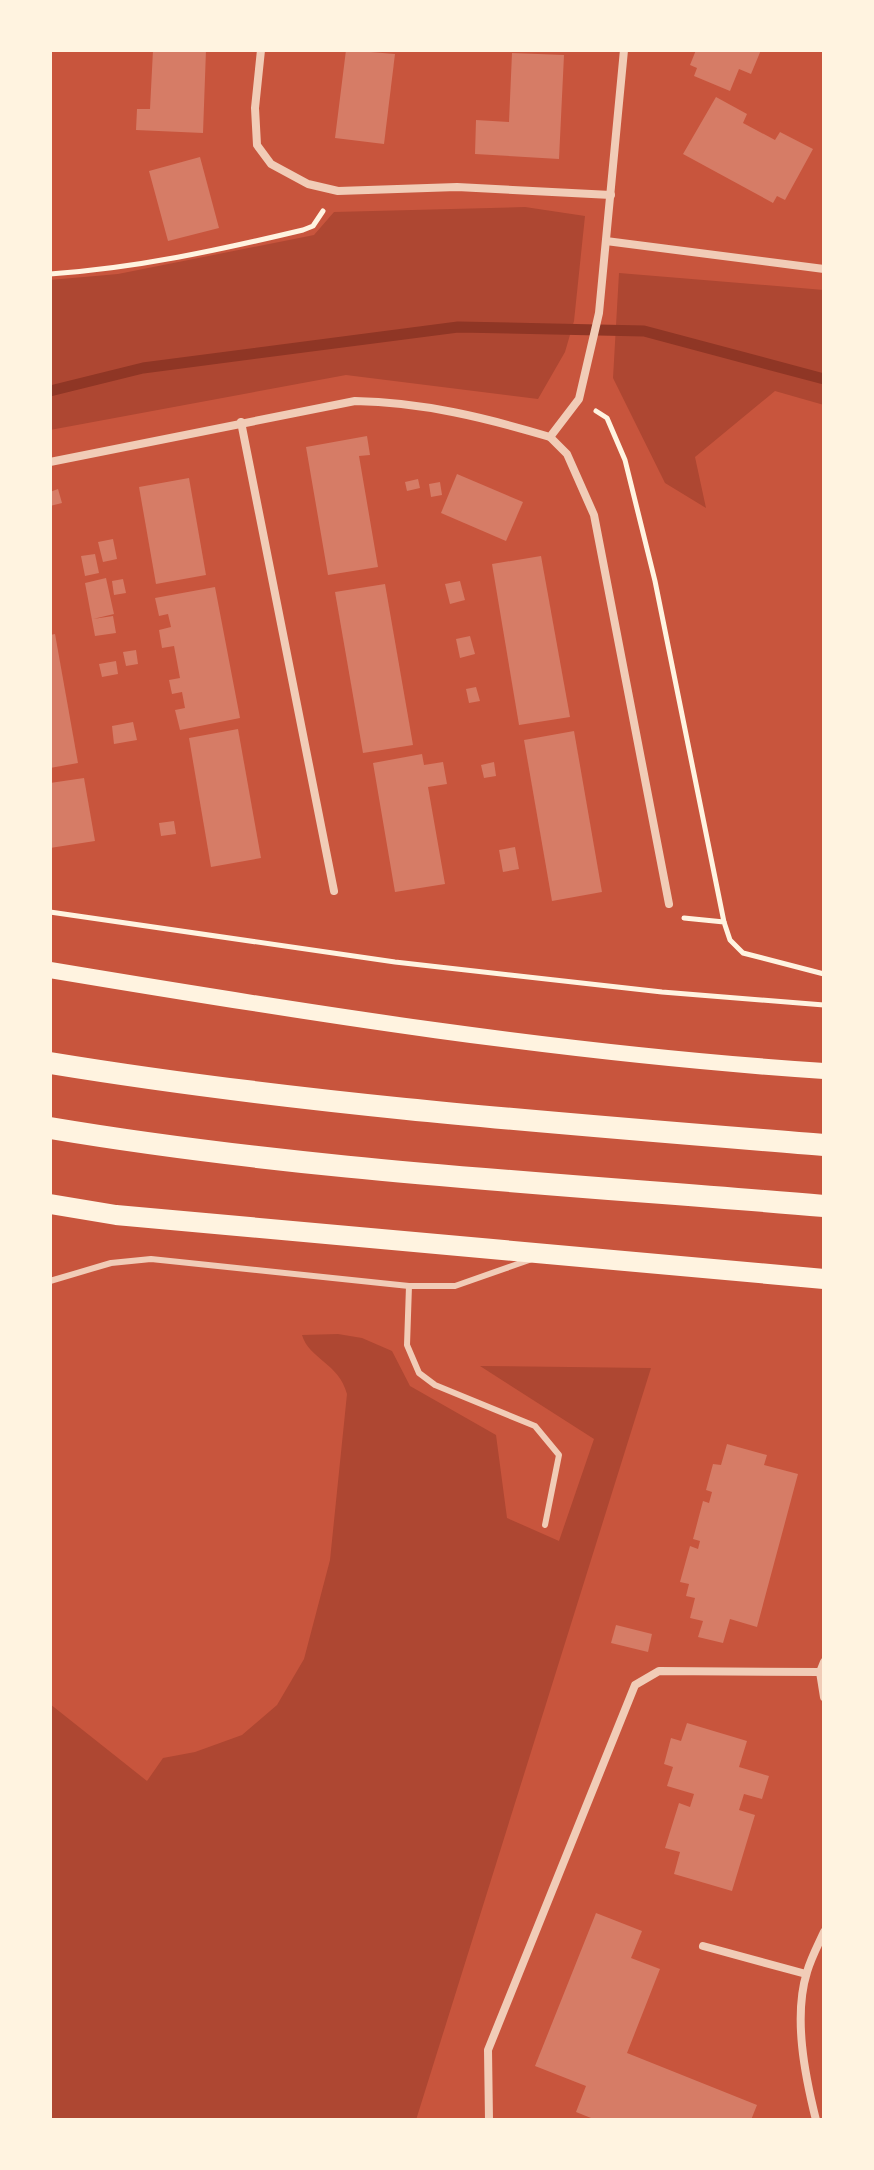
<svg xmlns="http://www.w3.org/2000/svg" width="874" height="2170" font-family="Barlow,sans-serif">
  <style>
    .green { fill: #ae4732 }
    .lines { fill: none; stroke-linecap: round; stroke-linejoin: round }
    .stream { stroke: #8f3625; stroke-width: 11 }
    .building { fill: #d67c66 }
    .path { stroke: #fff3e0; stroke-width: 5 }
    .service { stroke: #f1ccb7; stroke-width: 6 }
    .minor { stroke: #f1ccb7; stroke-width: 8 }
    .secondary { stroke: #fff3e0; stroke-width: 16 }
    .primary { stroke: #fff3e0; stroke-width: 20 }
    .trunk { stroke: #fff3e0; stroke-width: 22 }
  </style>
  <rect width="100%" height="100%" fill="#c8553d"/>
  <g class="green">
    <path d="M525 207 585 216 574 321 565 352 538 399 346 375 50 430V280L118 274 314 235 334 212Z"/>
    <path d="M619 273 824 290V405L775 391 695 457 706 508 665 483 613 378Z"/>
    <path d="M338 1334 362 1338 392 1351 410 1386 496 1435 507 1518 559 1541 594 1439 480 1366 651 1368 416 2120H50V1704L147 1781 163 1758 195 1752 242 1735 277 1705 304 1659 330 1560 347 1394C339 1363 309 1359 302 1335Z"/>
  </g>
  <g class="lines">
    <path class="stream" d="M50 391 143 368 458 327 644 331 824 379"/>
  </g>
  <g class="building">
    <path d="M153 50H206L203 133 136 130 137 109H150Z"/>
    <path d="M346 50 395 54 384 144 335 138Z"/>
    <path d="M696 50H761L751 74 739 69 730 91 694 76 697 68 690 65Z"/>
    <path d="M512 53 564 55 559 159 475 154 476 120 509 122Z"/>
    <path d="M716 97 747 114 743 123 775 140 780 132 813 149 785 200 777 196 773 203 683 154Z"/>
    <path d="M200 157 219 228 168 241 149 171Z"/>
    <path d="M367 436 370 455 359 456 378 567 328 575 306 447Z"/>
    <path d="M457 474 523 502 506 541 441 513Z"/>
    <path d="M189 478 206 575 156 584 139 487Z"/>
    <path d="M418 479 420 488 407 491 405 482Z"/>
    <path d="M440 482 442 495 431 497 429 484Z"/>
    <path d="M58 489 62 503 50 506V492Z"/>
    <path d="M113 539 117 559 103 562 98 542Z"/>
    <path d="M95 554 99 573 85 576 81 556Z"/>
    <path d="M541 556 570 717 519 725 492 564Z"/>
    <path d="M106 578 114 614 93 619 113 616 116 633 95 636 85 583Z"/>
    <path d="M123 579 126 593 114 595 112 581Z"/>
    <path d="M460 581 465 600 450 604 445 584Z"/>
    <path d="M385 584 413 745 363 753 335 592Z"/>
    <path d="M215 587 240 718 180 730 175 710 185 708 182 692 172 694 169 680 180 678 174 646 162 648 159 630 171 627 168 614 159 616 155 598Z"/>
    <path d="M55 634 78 763 50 768V635Z"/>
    <path d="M470 636 475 654 460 658 456 639Z"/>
    <path d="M136 650 138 664 126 666 123 652Z"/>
    <path d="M116 661 118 674 102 677 99 664Z"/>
    <path d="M476 687 480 701 469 703 466 689Z"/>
    <path d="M133 722 137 740 114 744 112 726Z"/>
    <path d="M238 729 261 858 211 867 189 738Z"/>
    <path d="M574 731 602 892 552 901 524 740Z"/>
    <path d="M422 754 424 765 443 762 447 784 428 787 445 884 395 892 373 763Z"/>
    <path d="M494 762 496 776 484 778 481 765Z"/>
    <path d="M84 778 95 841 50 848V783Z"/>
    <path d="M174 821 176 834 161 836 159 823Z"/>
    <path d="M515 847 519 869 503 872 499 850Z"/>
    <path d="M727 1444 767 1455 764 1465 798 1474 757 1627 730 1619 723 1643 698 1637 703 1621 690 1618 695 1598 686 1596 689 1584 680 1582 690 1546 698 1549 700 1541 693 1539 703 1501 709 1503 712 1492 706 1490 713 1464 721 1465Z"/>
    <path d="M616 1625 652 1634 648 1652 611 1643Z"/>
    <path d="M687 1723 747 1741 739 1767 769 1776 762 1799 744 1794 739 1810 755 1815 732 1891 674 1874 680 1852 665 1848 679 1803 690 1807 694 1794 667 1786 673 1767 664 1764 671 1738 681 1741Z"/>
    <path d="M596 1913 642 1931 631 1958 660 1969 627 2053 757 2105 751 2120H596L576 2112 586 2086 535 2066Z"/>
  </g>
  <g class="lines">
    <g class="path">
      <path d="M50 274C137 268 219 250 303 230L313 226 323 211"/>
      <path d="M596 411 607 418 625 460 655 581 724 922"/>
      <path d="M50 912 395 962 662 992 824 1005"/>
      <path d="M684 918 724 922 730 940 743 953 824 974"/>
    </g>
    <g class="service">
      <path d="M50 1281 111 1263 151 1259 409 1286H455L532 1259"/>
      <path d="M409 1286 407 1345 419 1373 435 1385 535 1426 559 1455 545 1525"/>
    </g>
    <g class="minor">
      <path d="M261 50 255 108 257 145 271 164 308 184 338 191 457 187 611 195"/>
      <path d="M606 241 824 269"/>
      <path d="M241 422 334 891"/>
      <path d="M550 437 567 454 594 515 669 904"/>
      <path d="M50 462 355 401C422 402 487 418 550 437L579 399 599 313 624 50"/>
      <path d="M824 1662 820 1672 824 1697"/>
      <path d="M703 1946 806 1974"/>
      <path d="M489 2120 488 2050 635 1685 659 1671 820 1672"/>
      <path d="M816 2120C805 2076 793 2017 807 1972 811 1958 818 1945 824 1932"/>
    </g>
    <path class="secondary" d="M50 970C307 1013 564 1054 824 1071"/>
    <path class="primary" d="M50 1204 116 1215 824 1279"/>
    <g class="trunk">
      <path d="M50 1063C306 1105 565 1124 824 1145"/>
      <path d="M50 1128C306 1171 565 1184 824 1206"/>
    </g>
  </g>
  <rect width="874" height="2170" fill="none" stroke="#fff3e0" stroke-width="104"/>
</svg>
